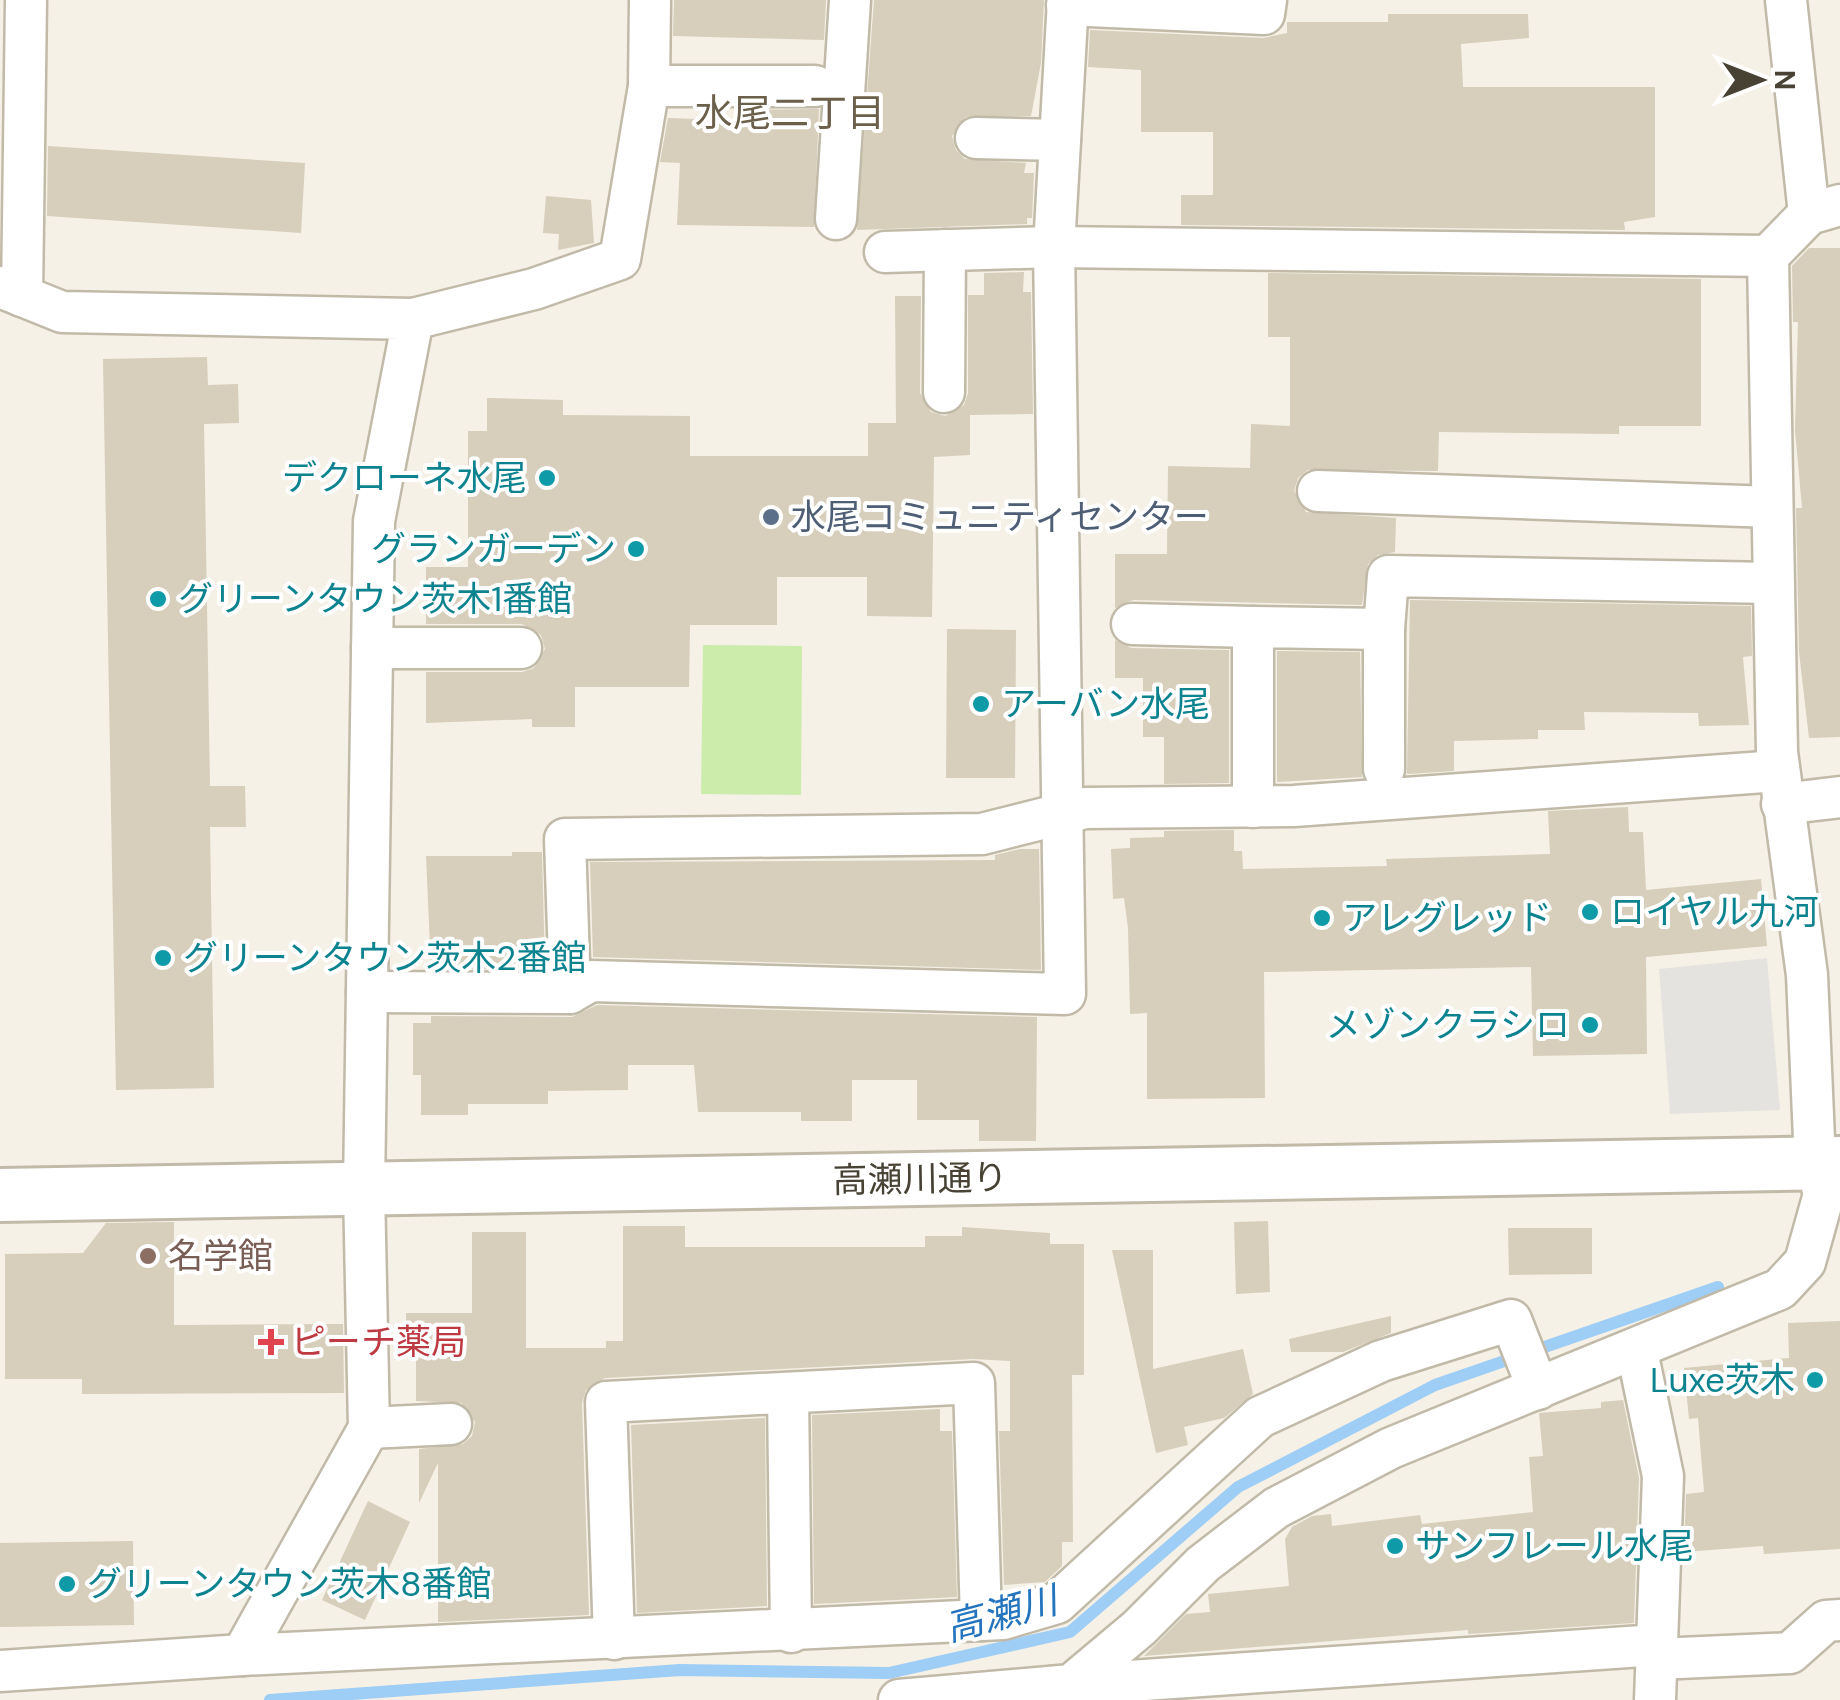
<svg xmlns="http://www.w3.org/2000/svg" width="1840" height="1700" font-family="'DM Sans','Noto Sans JP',sans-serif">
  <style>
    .green { fill: #ccecac }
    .parking { fill: #e5e3df }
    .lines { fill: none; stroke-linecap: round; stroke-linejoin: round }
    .stream { stroke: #9ecdf6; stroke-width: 12 }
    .building { fill: #d7cebb }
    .minor-casing { stroke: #c1baa8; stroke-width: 45 }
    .tertiary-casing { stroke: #c1baa8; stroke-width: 58 }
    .minor { stroke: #fff; stroke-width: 40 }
    .tertiary { stroke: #fff; stroke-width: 52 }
    .culture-dot { fill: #0f9aa8; stroke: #fff; stroke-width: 4 }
    .service-dot { fill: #5c6f8a; stroke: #fff; stroke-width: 4 }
    .education-dot { fill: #8d6e63; stroke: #fff; stroke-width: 4 }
    .health-dot { fill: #e0444e; stroke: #fff; stroke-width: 4 }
    .labels { text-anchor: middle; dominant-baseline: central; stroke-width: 8; stroke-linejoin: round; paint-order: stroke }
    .culture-label { font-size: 35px; fill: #0d838f; stroke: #fff; text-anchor: start }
    .service-label { font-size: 35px; fill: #4e5e75; stroke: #fff; text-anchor: start }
    .street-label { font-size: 35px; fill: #484235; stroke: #fff }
    .education-label { font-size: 35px; fill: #785e54; stroke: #fff; text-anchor: start }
    .health-label { font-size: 35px; fill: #be3a42; stroke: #fff; text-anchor: start }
    .neighbourhood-label { font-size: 38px; fill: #6c604b; stroke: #fff }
    .water-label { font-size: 38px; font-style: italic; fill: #2475be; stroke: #fff }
  </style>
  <rect width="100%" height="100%" fill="#f5f1e6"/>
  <path class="green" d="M703 645 802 646 801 795 701 794Z"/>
  <path class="parking" d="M1767 958 1780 1110 1670 1114 1659 969Z"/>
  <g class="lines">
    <path class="stream" d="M270 1700 680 1670 889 1673 1070 1632 1238 1487 1435 1385 1718 1287"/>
  </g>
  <g class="building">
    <path d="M674 0H826L824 40 673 36Z"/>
    <path d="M874 0H1044L1041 63 1031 116 966 117 952 136 956 150 965 159 1026 163 1024 173H1034L1032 218H1027V224L857 230Z"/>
    <path d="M1388 14H1528L1529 38 1461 44 1463 87H1655V217L1624 222 1625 230 1181 225V195H1213V132H1141V70L1088 67 1090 30 1263 38 1287 33V22H1388Z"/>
    <path d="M819 109 814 227 677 225 680 163 660 162 668 118 751 121V110Z"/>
    <path d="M48 146 305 163 301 233 47 216Z"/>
    <path d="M546 196 591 200 594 243 558 250 559 234 543 233Z"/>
    <path d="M1809 248H1840V737L1809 738 1799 652 1796 508H1802L1795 430 1798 322H1793L1792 266Z"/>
    <path d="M1024 272 1023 292H1031L1033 414 970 415V455L934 457 932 617 867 616V577H777V625H690L689 687H575V727H532V719L426 723V672H522L534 668 545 649 541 635 522 624H426V567H468V431H487V398L563 400V415L690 416V456H868V423H896L895 296H921L920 393 931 412 945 416 964 405 968 393V295H984V273Z"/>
    <path d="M1268 273 1701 279V426H1619V434L1439 432 1438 471 1308 470 1298 478 1294 491 1306 512 1396 518 1395 552 1378 555 1368 564 1362 605 1133 600 1115 608V554H1167L1168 466 1250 468 1251 424 1290 426V337H1268Z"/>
    <path d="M207 357 208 385 238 384 239 423 204 424 210 786H245L246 827H210L214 1088 116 1090 103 359Z"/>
    <path d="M1410 600 1751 606 1752 656 1743 657 1749 725 1699 726 1698 713 1584 712 1585 730H1538V739L1454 741V771L1407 774Z"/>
    <path d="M947 629 1016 630 1015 778H946Z"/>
    <path d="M1115 640 1131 648 1229 650V783L1164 784V737H1143V678H1115Z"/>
    <path d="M1277 651 1360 652 1362 777 1277 782Z"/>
    <path d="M1628 807 1629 832H1643L1646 890 1761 879 1767 946 1646 957 1647 1054 1533 1056 1531 967 1264 972 1265 1098 1147 1099V1013L1130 1014 1128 928 1124 898 1113 899 1111 849 1130 848V838L1164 837V831L1234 830V851H1242L1243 869 1387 866 1386 859 1550 854 1548 811Z"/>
    <path d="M1020 849H1039L1041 970 593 957 590 862 995 860V855Z"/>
    <path d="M512 852H542L545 969H431L426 856H512Z"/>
    <path d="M597 1005 1037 1017 1036 1141H979V1120H917V1080H852V1121H801V1112H698L694 1065H628V1090L548 1091V1104H468V1115H421V1075H413V1023H431V1016L572 1017Z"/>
    <path d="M1268 1221 1270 1292 1236 1294 1234 1222Z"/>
    <path d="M174 1222V1325L343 1324 344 1393 82 1394V1379H5V1254L83 1253 106 1223Z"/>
    <path d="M623 1226H685V1247H925V1236H962V1227L1050 1233V1244H1084V1375H1072L1073 1542H1062V1566L1045 1582 1004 1585 999 1431H1010V1361L973 1359 605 1378 586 1390 582 1403 589 1615 438 1622V1463L419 1503V1449L463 1444 472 1436 475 1422 461 1403 416 1401V1345H406V1313H472V1232H526V1348H606V1341H623Z"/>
    <path d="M1508 1228H1592V1274L1509 1275Z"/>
    <path d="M1112 1250H1153V1369L1243 1349 1253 1394 1224 1418 1184 1427 1188 1445 1156 1453Z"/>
    <path d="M1391 1316V1333L1343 1352H1291L1289 1339Z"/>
    <path d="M1840 1321V1549L1764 1554 1763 1546 1684 1552 1686 1494 1704 1492 1698 1418 1689 1419 1684 1368 1789 1358 1788 1323Z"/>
    <path d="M1623 1400 1639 1478 1634 1623 1468 1634V1630L1144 1656 1186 1614 1210 1612 1208 1594 1289 1586 1285 1539 1292 1527 1312 1516 1331 1514 1332 1526 1420 1515 1422 1524 1533 1512 1529 1457 1543 1456 1539 1413 1601 1408V1402Z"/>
    <path d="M940 1409V1431H952L957 1597 814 1604 812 1415Z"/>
    <path d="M765 1418 767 1606 637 1613 631 1425Z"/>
    <path d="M368 1501 410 1522 365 1620 322 1600Z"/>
    <path d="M133 1541 134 1625 0 1627V1543Z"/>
  </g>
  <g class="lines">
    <defs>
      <g id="minor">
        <path d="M1786 0 1809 214"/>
        <path d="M1067 5 1264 14 1266 0"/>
        <path d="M649 86H815"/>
        <path d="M976 138 1060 140"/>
        <path d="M836 219 850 0"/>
        <path d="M885 252 1054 247 1768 256"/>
        <path d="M0 287 62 312 413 319 374 521 364 1189 369 1428 242 1655"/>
        <path d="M22 296 26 0"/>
        <path d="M413 319 534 289 620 259 649 86 650 0"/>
        <path d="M944 392 945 250"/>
        <path d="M1318 491 1772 507"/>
        <path d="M1132 624 1253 627"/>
        <path d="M1384 629V769"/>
        <path d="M372 648H521"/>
        <path d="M1782 804 1840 797"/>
        <path d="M1253 807V627L1384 629 1388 576 1773 583"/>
        <path d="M367 992 570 993 591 981 1065 994 1054 247 1068 0"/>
        <path d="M570 993 565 839 982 834 1085 808 1294 806 1778 771"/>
        <path d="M1637 1351 1663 1476 1655 1700"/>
        <path d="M788 1393 791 1632"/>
        <path d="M369 1428 451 1424"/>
        <path d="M614 1639 606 1402 974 1383 981 1620"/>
        <path d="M1657 1659 1790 1653 1826 1621 1840 1620"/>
        <path d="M0 1671 242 1655 1003 1619 1057 1603 1260 1417 1381 1361 1511 1320 1538 1389"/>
        <path d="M1070 1691 1071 1685 1657 1645"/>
        <path d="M899 1700 1071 1685 1139 1628 1203 1564 1276 1508 1391 1448 1780 1289 1805 1262 1824 1194 1815 1163 1807 975 1777 752 1768 256 1809 214 1840 205"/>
      </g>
      <path id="tertiary" d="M0 1195 1840 1163"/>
    </defs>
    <use href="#minor" class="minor-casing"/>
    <use href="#tertiary" class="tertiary-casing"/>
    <use href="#minor" class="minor"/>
    <use href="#tertiary" class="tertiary"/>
  </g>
  <g class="culture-dot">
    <circle cx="547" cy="478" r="10"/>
    <circle cx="636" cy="549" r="10"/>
    <circle cx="158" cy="599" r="10"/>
    <circle cx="981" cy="704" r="10"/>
    <circle cx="1590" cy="912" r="10"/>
    <circle cx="1322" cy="918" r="10"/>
    <circle cx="163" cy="958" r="10"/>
    <circle cx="1590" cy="1025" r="10"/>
    <circle cx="1815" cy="1380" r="10"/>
    <circle cx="1395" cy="1546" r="10"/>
    <circle cx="67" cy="1584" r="10"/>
  </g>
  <circle class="service-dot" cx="771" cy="517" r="10"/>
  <circle class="education-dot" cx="148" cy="1256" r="10"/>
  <path class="health-dot" d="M266 1327h10v10h10v10h-10v10h-10v-10h-10v-10h10z"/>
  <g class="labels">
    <g class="culture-label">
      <text x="527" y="478" text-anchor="end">デクローネ水尾</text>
      <text x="616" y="549" text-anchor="end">グランガーデン</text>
      <text x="178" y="599">グリーンタウン茨木1番館</text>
      <text x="1001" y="704">アーバン水尾</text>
      <text x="1610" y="912">ロイヤル九河</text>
      <text x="1342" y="918">アレグレッド</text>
      <text x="183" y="958">グリーンタウン茨木2番館</text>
      <text x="1570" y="1025" text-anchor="end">メゾンクラシロ</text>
      <text x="1795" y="1380" text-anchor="end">Luxe茨木</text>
      <text x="1415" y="1546">サンフレール水尾</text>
      <text x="87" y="1584">グリーンタウン茨木8番館</text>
    </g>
    <g class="service-label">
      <text x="791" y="517">水尾コミュニティセンター</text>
    </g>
    <g class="street-label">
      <text transform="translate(920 1179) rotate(-1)">高瀬川通り</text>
    </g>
    <g class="education-label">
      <text x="168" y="1256">名学館</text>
    </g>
    <g class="health-label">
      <text x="291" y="1342">ピーチ薬局</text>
    </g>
    <g class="neighbourhood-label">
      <text x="790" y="113">水尾二丁目</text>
    </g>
    <g class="water-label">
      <text transform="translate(1001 1614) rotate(-15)">高瀬川</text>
    </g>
  </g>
  <g transform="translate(1760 80) rotate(90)" stroke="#ffffff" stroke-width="8" paint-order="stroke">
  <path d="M0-8L18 38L0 25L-18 38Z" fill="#484235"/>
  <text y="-15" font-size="28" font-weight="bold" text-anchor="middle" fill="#484235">N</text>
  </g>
</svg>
